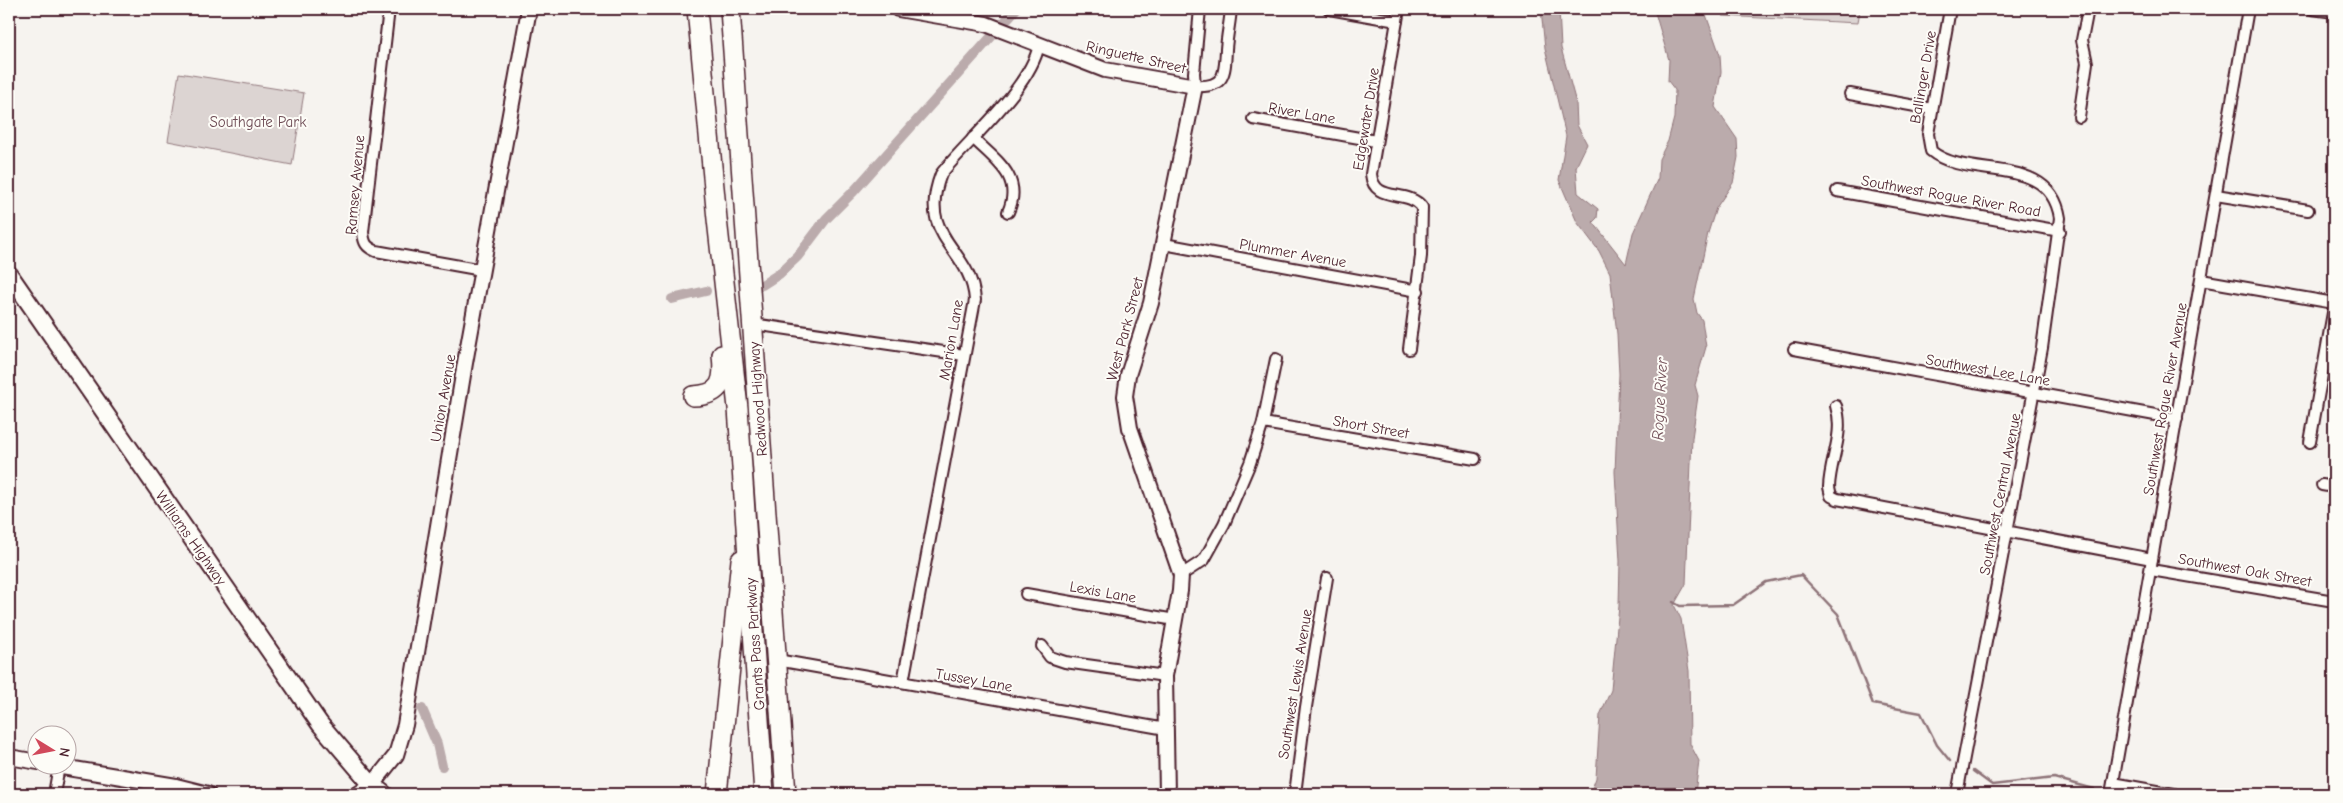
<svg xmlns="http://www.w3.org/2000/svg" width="2343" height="803" font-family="'Comic Neue',sans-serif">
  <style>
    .green { fill: #dcd4d2; stroke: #937a7e }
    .water { fill: #bbabac; stroke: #8e7378 }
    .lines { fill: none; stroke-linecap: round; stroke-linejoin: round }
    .stream { stroke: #8e7378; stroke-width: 2.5 }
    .canal { stroke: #bbabac; stroke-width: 10 }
    .street-casing { stroke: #4a1f2b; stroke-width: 14 }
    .secondary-casing { stroke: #4a1f2b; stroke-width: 18 }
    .primary-casing { stroke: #4a1f2b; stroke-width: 20 }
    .highway-casing { stroke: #4a1f2b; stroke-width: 22 }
    .street { stroke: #fdfcf7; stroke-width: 10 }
    .secondary { stroke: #fdfcf7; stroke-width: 14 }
    .primary { stroke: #fdfcf7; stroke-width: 16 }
    .highway { stroke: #fdfcf7; stroke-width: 19 }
    .labels { text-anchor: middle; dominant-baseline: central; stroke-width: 4; stroke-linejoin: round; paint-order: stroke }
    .street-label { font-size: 15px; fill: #4a1f2b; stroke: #fdfcf7 }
    .park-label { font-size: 15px; fill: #6e4c55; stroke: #fdfcf7 }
    .water-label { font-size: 16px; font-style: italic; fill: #725058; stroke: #fdfcf7 }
  </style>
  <rect width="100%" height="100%" fill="#f6f3ef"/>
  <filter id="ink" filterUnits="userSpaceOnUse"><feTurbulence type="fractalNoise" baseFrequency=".02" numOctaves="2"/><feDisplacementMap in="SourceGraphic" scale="10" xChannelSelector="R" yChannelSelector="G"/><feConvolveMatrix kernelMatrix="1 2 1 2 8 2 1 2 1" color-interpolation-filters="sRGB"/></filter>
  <g filter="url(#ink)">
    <g class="green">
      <path d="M1721 9H1860L1858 23 1723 16Z"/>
      <path d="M179 73 304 93 292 165 168 141Z"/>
    </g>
    <path class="water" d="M1541 9H1559L1561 48 1576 103 1577 125 1587 144 1576 167 1578 193 1598 209 1597 218 1593 222 1626 264 1633 233 1658 178 1659 159 1668 141 1674 118 1675 90 1668 81 1669 60 1654 9H1704L1720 55 1721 72 1715 107 1737 139 1738 157 1733 183 1716 208 1708 233 1694 299 1697 313 1702 320 1706 347 1695 385 1698 396 1692 438 1686 584 1674 605 1681 619 1689 671 1690 744 1699 761 1695 794H1590L1596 778 1600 715 1611 690 1619 606 1620 561 1615 472 1619 374 1617 334 1610 273 1599 251 1577 222 1559 180 1566 136 1545 48Z"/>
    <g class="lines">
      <g class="stream">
        <path d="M1673 602 1680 606 1733 605 1766 582 1801 575 1838 614 1873 704 1921 713 1937 745 1950 761"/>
        <path d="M1973 771 1992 785 2054 778 2094 789"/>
      </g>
      <g class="canal">
        <path d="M762 285 779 274 798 256 826 219 854 191 1016 9"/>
        <path d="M672 299 706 291"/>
        <path d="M422 709 437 744 442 766"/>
      </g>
      <defs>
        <g id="street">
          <path d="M389 9 363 232C364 243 366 247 376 251L482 270"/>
          <path d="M1200 9 1194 73 1195 86C1225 88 1225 74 1226 49 1227 35 1230 22 1231 9"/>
          <path d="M1329 9 1397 21"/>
          <path d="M1399 9 1371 174C1374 204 1407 188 1422 207L1421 256 1409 349"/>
          <path d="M1950 9 1928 134 1931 151C1968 182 2050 152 2060 218L2042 348 1957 794"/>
          <path d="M2312 9 2334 12"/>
          <path d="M1850 94 1932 109"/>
          <path d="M2079 117 2087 63 2082 40 2088 9"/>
          <path d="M1253 119 1376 141"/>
          <path d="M973 138C995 160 1024 177 1008 212"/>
          <path d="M1837 191 2060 231"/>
          <path d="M2216 195 2308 210"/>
          <path d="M1164 244 1418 291"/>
          <path d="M2201 280 2334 303"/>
          <path d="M753 324 964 355"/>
          <path d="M1794 349 2177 419"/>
          <path d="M1836 406C1845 434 1830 459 1829 487L1831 496 1837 499 2152 559"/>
          <path d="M1263 423 1475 459"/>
          <path d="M2310 442 2334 307"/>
          <path d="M2322 485 2334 487"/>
          <path d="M2151 570 2334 601"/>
          <path d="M1181 575 1204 560 1224 524 1250 463 1263 423 1276 359"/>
          <path d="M1026 594 1175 620"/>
          <path d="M1042 646 1050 657 1065 662 1165 676"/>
          <path d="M777 660 1166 729"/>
          <path d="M903 682 975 300C971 247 916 239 941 174 969 139 1030 88 1039 45"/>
          <path d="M2113 783 2174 794"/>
          <path d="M54 794 59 766"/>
          <path d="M1295 794 1306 707 1327 578"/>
          <path d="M2111 794 2248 9"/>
        </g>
        <g id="secondary">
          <path d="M898 9 986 24 1105 70 1195 86 1151 303 1128 375 1125 396 1130 428 1181 575 1180 591 1165 676 1167 794"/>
          <path d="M9 757 38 762"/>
          <path d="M56 766 176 786 208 794"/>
          <path d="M358 794 372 785 396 755 405 725 465 363 529 9"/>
        </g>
        <path id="primary" d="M9 274 320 724 372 785 384 794"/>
        <g id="highway">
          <path d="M697 9 717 219 738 408 764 794"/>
          <path d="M730 9 786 794"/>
          <path d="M693 396C722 395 725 381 722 355"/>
          <path d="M717 794 741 560"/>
        </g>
      </defs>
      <use href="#street" class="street-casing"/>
      <use href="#secondary" class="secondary-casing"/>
      <use href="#primary" class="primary-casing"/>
      <use href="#highway" class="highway-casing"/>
      <use href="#street" class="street"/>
      <use href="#secondary" class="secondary"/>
      <use href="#primary" class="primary"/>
      <use href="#highway" class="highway"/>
    </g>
  </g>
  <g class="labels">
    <g class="street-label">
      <text transform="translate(1136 57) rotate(13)">Ringuette Street</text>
      <text transform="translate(1923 77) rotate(-80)">Ballinger Drive</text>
      <text transform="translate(1302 113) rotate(10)">River Lane</text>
      <text transform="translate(1366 119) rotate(-81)">Edgewater Drive</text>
      <text transform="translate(355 185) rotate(-85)">Ramsey Avenue</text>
      <text transform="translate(1951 196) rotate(10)">Southwest Rogue River Road</text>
      <text transform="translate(1293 253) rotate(10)">Plummer Avenue</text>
      <text transform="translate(1125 329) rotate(-75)">West Park Street</text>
      <text transform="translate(951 340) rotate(-80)">Marion Lane</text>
      <text transform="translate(1988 370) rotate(10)">Southwest Lee Lane</text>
      <text transform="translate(443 398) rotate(-80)">Union Avenue</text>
      <text transform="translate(758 399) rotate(-94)">Redwood Highway</text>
      <text transform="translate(2165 399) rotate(-80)">Southwest Rogue River Avenue</text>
      <text transform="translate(1371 427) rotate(10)">Short Street</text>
      <text transform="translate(2000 494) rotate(-79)">Southwest Central Avenue</text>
      <text transform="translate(191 538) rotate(55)">Williams Highway</text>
      <text transform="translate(2245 570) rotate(10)">Southwest Oak Street</text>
      <text transform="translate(1103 592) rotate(10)">Lexis Lane</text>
      <text transform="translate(755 644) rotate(-94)">Grants Pass Parkway</text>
      <text transform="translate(974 680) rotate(10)">Tussey Lane</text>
      <text transform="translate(1295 684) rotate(-81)">Southwest Lewis Avenue</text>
    </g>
    <g class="park-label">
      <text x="258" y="122">Southgate Park</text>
    </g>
    <g class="water-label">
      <text transform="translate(1660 399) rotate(-87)">Rogue River</text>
    </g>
  </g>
  <rect width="2343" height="803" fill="none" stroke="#fdfcf7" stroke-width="30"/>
  <rect x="15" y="15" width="2313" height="773" fill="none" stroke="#4a1f2b" stroke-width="2" filter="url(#ink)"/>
  <g transform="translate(52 750) rotate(100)"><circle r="24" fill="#fdfcf7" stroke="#b5a4a5"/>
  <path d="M0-4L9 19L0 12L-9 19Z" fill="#d1495b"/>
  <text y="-8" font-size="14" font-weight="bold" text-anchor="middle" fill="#4a1f2b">N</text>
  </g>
</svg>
